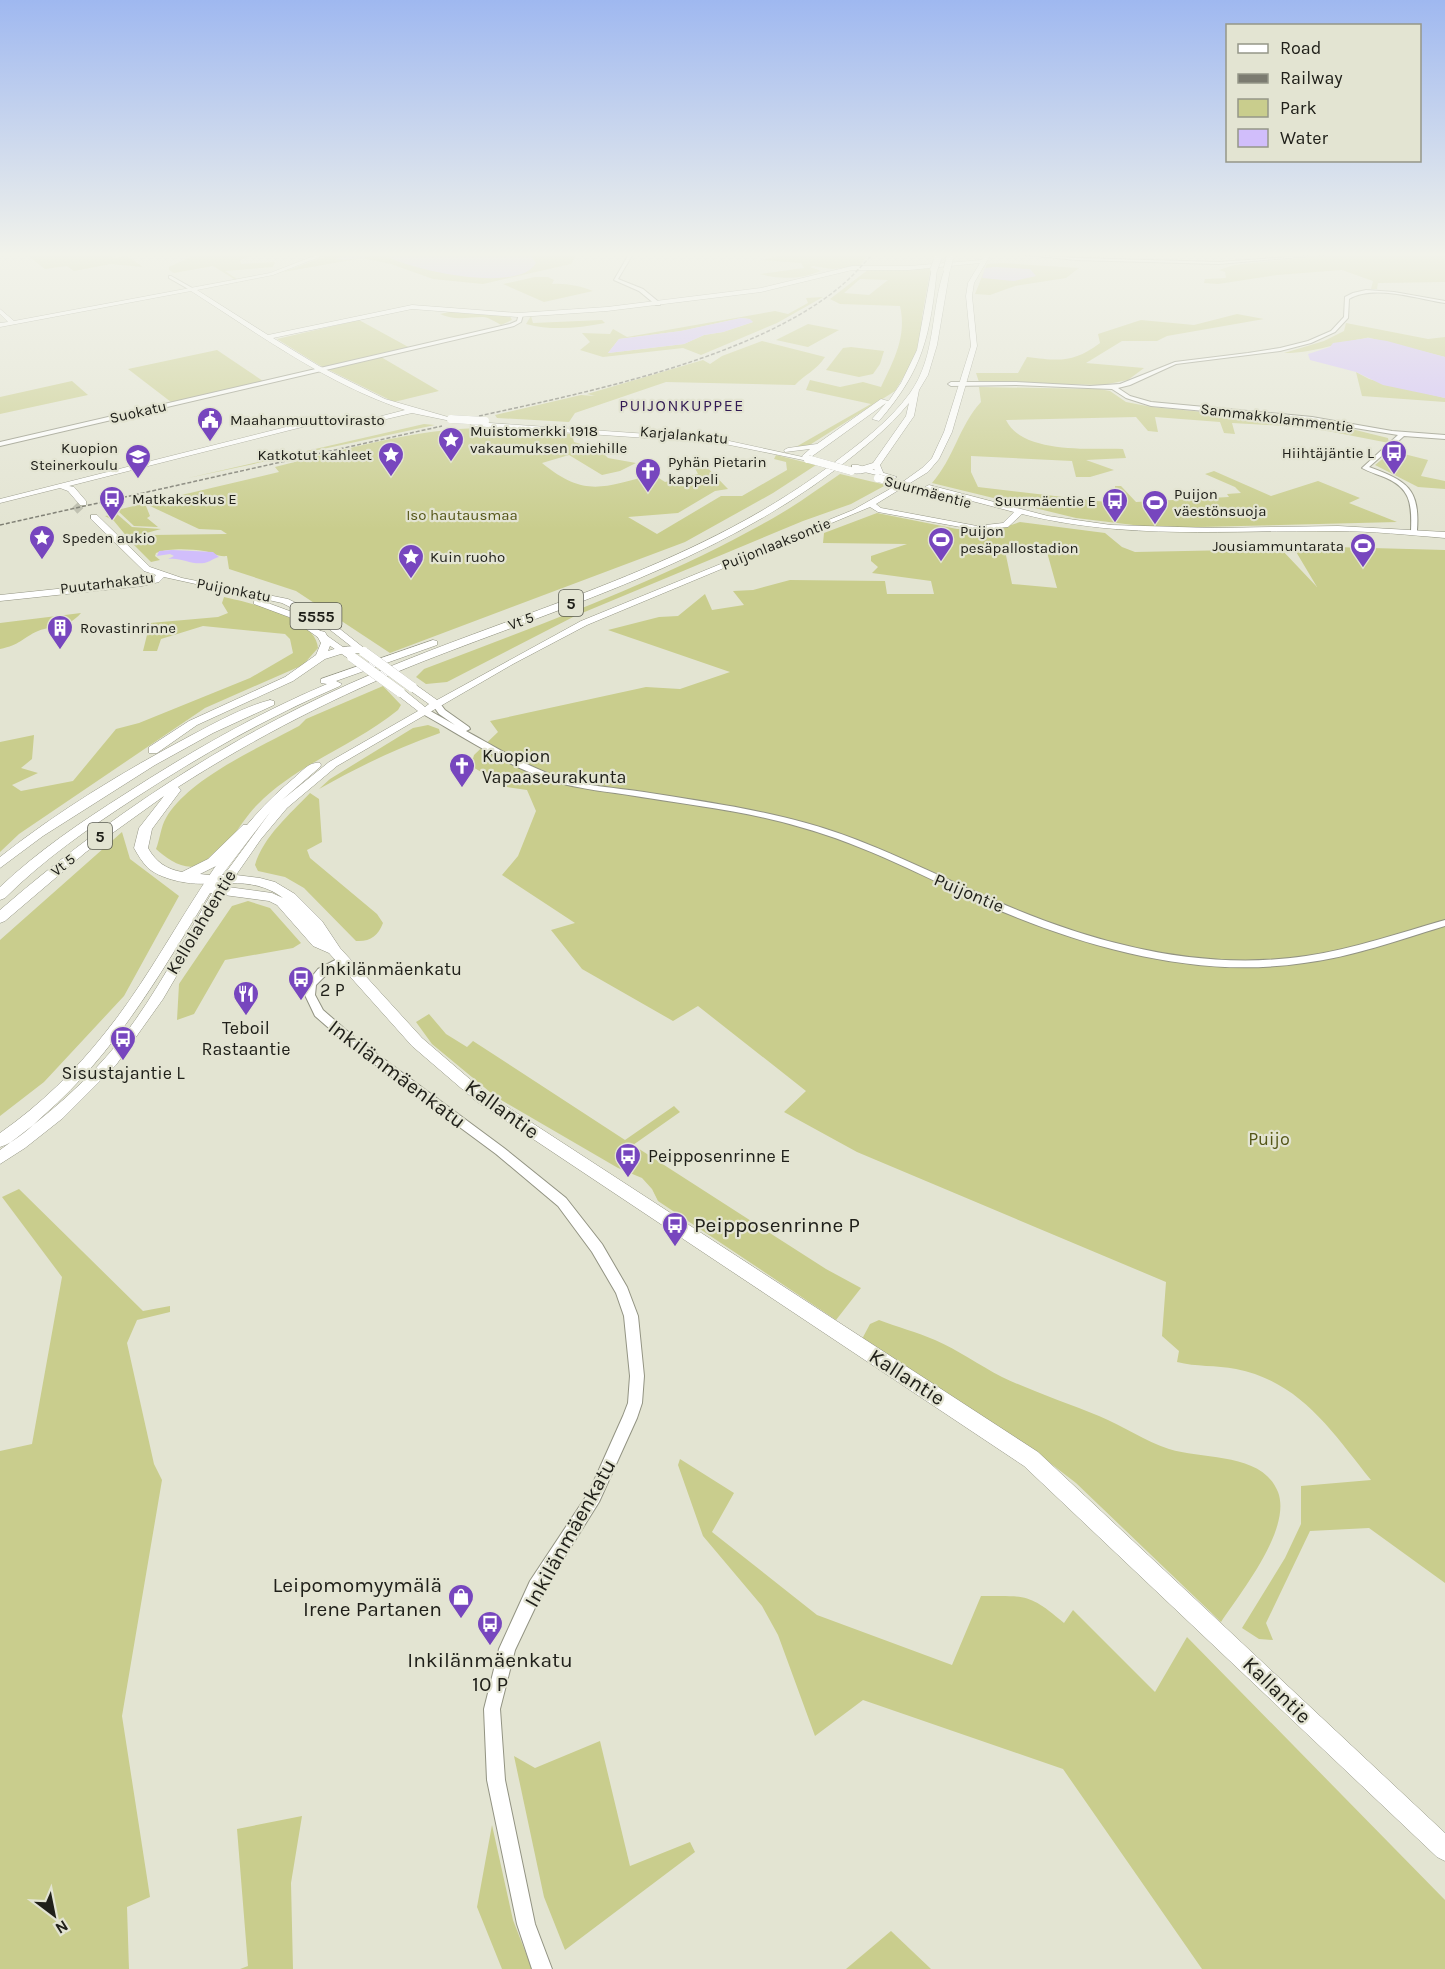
<svg xmlns="http://www.w3.org/2000/svg" width="1445" height="1969" font-family="Karla,sans-serif">
  <style>
    .green { fill: #c9cd8d; fill-rule: evenodd }
    .water { fill: #d1befb }
    .lines { fill: none; stroke-linecap: round; stroke-linejoin: round }
    .major-tunnel { stroke: #bcbdad; stroke-width: 8; stroke-dasharray: 8 4; stroke-linecap: butt }
    .minor-casing { stroke: #929382; stroke-width: 2 }
    .major-casing { stroke: #929382; stroke-width: 1 }
    .highway-casing { stroke: #929382; stroke-width: 1 }
    .minor { fill: #fff; fill-rule: evenodd }
    .major { fill: #fff; fill-rule: evenodd }
    .highway { fill: #fff; fill-rule: evenodd }
    .rail { stroke: #7b7b70; stroke-width: 1.5; stroke-dasharray: 4 2; stroke-linecap: butt }
    .major-bridge-far1-casing { stroke: #929382; stroke-width: 8; stroke-linecap: butt }
    .major-bridge-casing { stroke: #929382; stroke-width: 10; stroke-linecap: butt }
    .highway-bridge-casing { stroke: #929382; stroke-width: 8; stroke-linecap: butt }
    .major-bridge-far1 { stroke: #fff; stroke-width: 8 }
    .major-bridge { stroke: #fff; stroke-width: 10 }
    .highway-bridge { stroke: #fff; stroke-width: 7 }
    .labels { text-anchor: middle; dominant-baseline: central; stroke-width: 4.5; stroke-linejoin: round; paint-order: stroke }
    .far-street-label { font-size: 15px; fill: #20201a; stroke: #e3e4d2 }
    .far-poi-label { font-size: 15px; fill: #20201a; stroke: #e3e4d2; text-anchor: start }
    .far-park-label { font-size: 15px; fill: #545618; stroke: #e3e4d2 }
    .far-neighbourhood-label { font-size: 16px; letter-spacing: 1.5px; fill: #321a54; stroke: #e3e4d2 }
    .shield { fill: #e3e4d2; stroke: #5a5b51; stroke-width: 1.5 }
    .shield-label { font-size: 16px; font-weight: bold; fill: #20201a }
    .poi-label { font-size: 18px; fill: #20201a; stroke: #e3e4d2; text-anchor: start }
    .street-label { font-size: 18px; fill: #20201a; stroke: #e3e4d2 }
    .park-label { font-size: 18px; fill: #545618; stroke: #e3e4d2 }
    .near-street-label { font-size: 21px; fill: #20201a; stroke: #e3e4d2 }
    .near-poi-label { font-size: 21px; fill: #20201a; stroke: #e3e4d2; text-anchor: start }
  </style>
  <rect width="100%" height="100%" fill="#e3e4d2"/>
  <g class="green">
    <path d="M110 254 116 255 111 256 114 258 127 256 143 267 111 264 74 271 67 266 45 269 27 255Z"/>
    <path d="M197 254H258L240 260 241 264 275 262 273 267 225 271 237 279H234L213 266 174 273 169 270V267Z"/>
    <path d="M332 254H568L576 256 571 264 483 284 433 279 391 264 362 258 283 272Z"/>
    <path d="M786 254H868L860 266 832 269 813 266 810 267 821 271C802 279 780 280 760 274L804 268 801 263 763 260Z"/>
    <path d="M1340 254H1445V282L1378 283 1377 289H1371L1373 281 1342 270 1277 275 1218 284 1204 283 1205 279 1226 278 1225 272 1219 270 1234 265Z"/>
    <path d="M1002 263 1079 268 1066 278 1015 286 990 295 975 294 987 264Z"/>
    <path d="M931 267 922 316 921 338 912 363 895 391 808 446 794 448 871 404 806 390 810 380 840 387 863 382 881 387C894 360 907 336 900 306L840 304 830 299 869 269ZM860 279 888 280 869 295 844 293Z"/>
    <path d="M535 277H548L554 280 552 284C565 283 581 286 593 291L544 302 503 284Z"/>
    <path d="M823 297 777 323 701 355 683 348 603 357 580 350 590 342 582 333 610 334 613 329 627 337 775 311 788 314 808 303 806 298ZM741 318 749 319 753 322 723 332 704 335 684 344 608 353 619 339 681 331Z"/>
    <path d="M449 312 502 314 510 316 512 320 501 325C496 322 488 317 483 317 468 317 455 321 440 314Z"/>
    <path d="M1237 314 1264 319 1167 336 1157 341H1122L1086 363 1144 368 1128 380 1103 385 979 382 976 373H1018L1027 357C1060 361 1073 363 1100 343L1098 334 1141 320 1194 325Z"/>
    <path d="M531 316 533 323 602 320 605 323C578 328 553 331 526 324Z"/>
    <path d="M359 320 412 349 381 357 439 391 394 402 319 365 277 339Z"/>
    <path d="M1346 323 1428 339 1445 337V357L1366 337 1368 338C1337 342 1317 353 1284 353L1324 341 1344 331Z"/>
    <path d="M808 324 839 330 808 347 776 340Z"/>
    <path d="M762 341 825 357C816 371 805 374 795 385L666 382 575 413 569 422 497 418 495 415 581 395 595 396 587 394 703 360 710 364 722 356Z"/>
    <path d="M851 347 884 351 880 364 873 374 859 377 826 370 843 348Z"/>
    <path d="M217 350 263 381 171 402 128 369Z"/>
    <path d="M1356 372 1369 379 1445 398V402L1362 396Z"/>
    <path d="M72 381 88 395 0 414V397Z"/>
    <path d="M979 387 1099 389 1110 391 1126 402 1152 407 1335 425 1388 438 1389 443 1307 427 1232 423 1235 434 1224 433 1220 422 1155 417 1158 432 1148 431 1136 417 1006 420C1022 454 1091 448 1123 449L1126 458 1086 460 1114 470 1090 477H1076L1072 461 971 456V472L978 487 1115 503V486H1121L1136 502 1229 497 1227 494 1241 493 1235 487 1205 474 1214 471 1271 496 1318 481 1360 498 1349 503 1397 522 1158 528 1076 518 932 483C954 458 959 426 981 402Z"/>
    <path d="M424 424 435 425 188 478Z"/>
    <path d="M490 428 572 434 574 442 600 450 608 458 636 463 620 471 602 475 569 455 542 463C585 498 603 487 652 475L645 469 665 482 698 474 693 464 702 462 728 489 715 491 678 513 628 517 657 534 721 496H742L787 470 786 462 774 459 776 455 816 465 773 493 685 542 390 653 296 591 229 569 227 556C217 557 212 552 204 551 190 549 169 548 156 553L155 556 160 560 151 562 131 542 152 535 227 534 221 530 199 529 150 506 156 501 279 472 275 467C345 450 418 427 490 428Z"/>
    <path d="M1392 451 1428 460 1421 476 1445 481V489L1418 487 1375 465Z"/>
    <path d="M840 474 886 485 851 504 803 521 575 616 447 682 426 684 416 677 424 669C542 624 665 580 775 517 798 504 819 488 840 474Z"/>
    <path d="M142 504 146 506 150 516 147 518 158 527 134 526 117 510Z"/>
    <path d="M877 513 957 529 996 530 1020 522 1105 533 1122 547 1135 552 1281 549 1317 587 1295 550H1300L1298 546 1445 550V1583L1369 1528 1310 1531 1266 1623 1273 1640 1259 1639 1242 1628 1285 1558 1301 1524V1486L1371 1480C1332 1432 1301 1382 1236 1369 1216 1365 1196 1367 1177 1362L1179 1351 1162 1336 1166 1282 857 1152 784 1112 806 1091 698 1006 673 1021 582 969 551 930 575 923 502 875 518 856 536 811 527 790 507 787 471 766 474 755 498 732 490 721 646 687 680 689 730 672 608 630 659 617 678 616 705 594 712 610 744 605 733 591 753 590 790 580 885 581 887 594H934L931 581 872 573 878 567 871 561V556L907 544 823 543 824 533ZM1045 545 1057 588 1012 584 1004 546Z"/>
    <path d="M117 514 132 527 161 529 128 538 114 521 105 516Z"/>
    <path d="M224 597C250 603 316 617 318 648L303 665 205 708 19 834 0 852V742L34 735 32 759 21 768 38 773 12 785 21 791 73 781 116 729 139 723 250 678 293 653 290 639 285 634 203 626 161 639 157 651H143L150 623 218 617 228 613 222 603Z"/>
    <path d="M81 613C66 630 56 624 38 631 22 638 20 645 0 649V623Z"/>
    <path d="M383 686 401 705 398 710C354 746 298 763 257 805 238 824 225 858 197 866 182 870 166 858 156 849 160 839 161 826 166 818 188 779 260 747 299 726L306 719Z"/>
    <path d="M428 725 439 729 440 733C397 748 358 767 319 789L330 779 413 728Z"/>
    <path d="M310 793 319 799 322 842 307 850 310 858 377 914 383 923C378 936 370 942 356 941L304 888 285 877 258 871 255 865C263 837 290 814 310 793Z"/>
    <path d="M122 832 130 859 179 896 124 996 44 1082 0 1116V940Z"/>
    <path d="M248 901 270 908 301 943 293 948 225 960 194 1014 177 1020 179 984 185 975 232 906Z"/>
    <path d="M429 1014 446 1034 467 1047 473 1041 625 1140 674 1106 680 1112 633 1145 826 1269 861 1288 836 1320 658 1201 652 1189 642 1178 618 1168 496 1097 432 1044 416 1022Z"/>
    <path d="M19 1189 143 1311 170 1306V1312L137 1320 127 1343 154 1464 162 1480 122 1716 150 1897 127 1907 129 1969H0V1451L32 1444 62 1277 2 1197Z"/>
    <path d="M879 1320C897 1327 917 1332 935 1340 958 1350 979 1365 1002 1377 1034 1392 1067 1403 1099 1416 1123 1426 1145 1441 1169 1449 1204 1460 1262 1452 1278 1492 1292 1529 1241 1592 1221 1622L1076 1483 1024 1443 862 1339 870 1324Z"/>
    <path d="M680 1459 734 1493 712 1532 817 1615 952 1665 981 1596C1026 1596 1029 1593 1064 1623L1073 1610 1155 1692 1187 1637 1445 1900V1969H1202L1063 1769 863 1700 815 1736 778 1635 762 1606 703 1536 678 1465Z"/>
    <path d="M600 1741 630 1866 690 1842 695 1852 565 1950 544 1897 514 1756 535 1768Z"/>
    <path d="M302 1816 291 1883 293 1969H240L248 1966 237 1829Z"/>
    <path d="M492 1825 513 1920 532 1969H502L477 1907Z"/>
    <path d="M891 1931 931 1969H846Z"/>
  </g>
  <g class="water">
    <path d="M348 254H530L536 263C519 294 413 270 388 257L390 254 345 260 336 259Z"/>
    <path d="M995 267 1030 269 1036 276 1014 281 982 278 985 268Z"/>
    <path d="M741 318 750 319 753 322 723 332 704 335 684 344 608 353 619 339 681 331Z"/>
    <path d="M1368 338 1387 341 1445 357V398L1383 385 1356 372 1310 360 1308 354 1330 347 1333 343Z"/>
    <path d="M172 550 213 552 219 557C214 558 210 562 204 563 191 565 181 557 168 559L174 556 170 554 157 556 159 551Z"/>
  </g>
  <g class="lines">
    <path class="major-tunnel" d="M75 505 83 514"/>
    <defs>
      <g id="minor">
        <path d="M629 254H633L618 279 643 289 660 303V305H656L639 291 614 280Z"/>
        <path d="M1019 254 1076 258 1219 262 1333 254 1219 264 1076 260Z"/>
        <path d="M169 276H171L194 289 190 290 169 278Z"/>
        <path d="M1366 290 1394 292 1445 301V303C1418 299 1374 284 1349 299L1348 318 1335 332 1311 343 1280 351 1176 364 1130 385 1118 388 1130 396 1151 402 1312 417 1392 431 1445 435V439L1404 436 1369 467C1407 481 1420 488 1417 531L1414 533 1411 531C1412 504 1411 488 1384 477 1377 474 1369 472 1362 468L1398 435 1312 421 1151 406 1126 398 1112 389 1016 385 951 386 948 384 951 382H1016L1090 386 1120 384 1175 362 1248 353 1280 348 1308 341 1331 331 1344 317 1345 297 1353 293Z"/>
        <path d="M519 314 523 315 521 322 514 326 0 446V442L510 324 517 321Z"/>
        <path d="M433 702H439L445 710 469 727 470 729 466 731C497 748 526 766 558 777 585 786 616 788 644 792 699 801 753 808 806 823 872 841 933 874 996 901 1092 943 1200 972 1306 956 1353 949 1399 933 1445 920V926C1399 940 1352 957 1304 963 1196 979 1087 948 989 906 926 878 866 845 800 827 746 811 690 805 635 796 609 792 581 789 555 782 508 767 464 737 421 713V709H427L455 725 439 714 432 704Z"/>
        <path d="M343 956 347 957 348 960 347 963 326 975 316 985 315 995 323 1010 354 1037 504 1148 566 1198 602 1244 627 1287 638 1316 644 1376 642 1403 637 1418 599 1502 542 1593 515 1650 500 1709 505 1780 535 1924 552 1969H532L517 1924 487 1780 484 1709 499 1649 530 1581 589 1492 623 1416 628 1403 630 1376 624 1316 616 1293 592 1252 558 1206 496 1154 346 1043 315 1016 305 995 306 984 318 969Z"/>
      </g>
      <g id="major">
        <path d="M319 254H327L273 275 197 290 268 335 412 305 518 313 607 307 761 288 852 266H909L982 260 985 254H991L974 283 972 296 977 346 952 432 939 459 928 472 876 504 881 508 977 526 1003 523 1014 512 926 489 925 487 929 485 1048 516 1111 525 1212 528 1338 526 1445 532V538C1409 535 1372 531 1336 531 1231 530 1124 540 1022 514L1008 527 977 530 878 512 870 507 587 625 513 664 337 766 287 808 261 839 236 875 260 878 275 882 295 894 322 921 340 948 422 1038 486 1093 1038 1452 1445 1833V1861L1437 1857 1024 1466 476 1101 412 1046 329 953 313 946 277 905 269 901 224 895 163 999 116 1065 63 1118 25 1148 0 1164V1150C45 1118 88 1081 122 1038 157 993 183 941 212 893H210C160 974 117 1051 44 1115 32 1126 16 1142 0 1147V1133C40 1105 75 1071 105 1033 172 950 210 847 294 778 301 772 310 761 320 763L321 765 320 767 282 800 329 762 418 711 396 694V690H404L425 707 429 704 408 689V685H416L437 700 581 621 853 510 904 481 922 468 932 458 944 432 971 346 966 296 968 283 980 263 909 270H852L761 292 607 311 518 317 412 309 273 338 319 366 385 399 455 419 451 421 412 413 378 421 306 426 69 486 74 487 86 501V505H80L68 491 60 488 0 503V499L306 422 378 417 405 410C327 384 260 335 191 291L0 327V323L8 322 0 314V309L14 321 270 273ZM271 811 224 875H222ZM231 883C250 883 267 886 283 898L272 893 228 887Z"/>
        <path d="M475 422 720 439 812 459 808 461 720 443 472 426 471 424Z"/>
        <path d="M852 465H858L897 477 893 479 852 469Z"/>
        <path d="M91 515H97L150 567 182 578 288 599 326 618 369 652 361 654 320 622 282 603 164 577 159 582 142 586 0 601V595L142 580 153 578 156 575 144 571 91 519Z"/>
        <path d="M257 599 295 613 357 657 349 659 289 617 254 604V600Z"/>
      </g>
      <g id="highway">
        <path d="M932 268 937 269C930 335 924 369 879 421L872 419 886 403 811 457V461H805L802 456 810 449 785 452 784 450 788 448 817 444 881 399 888 401 890 399 901 383 917 350Z"/>
        <path d="M945 268 950 269 937 345 928 375 919 390 914 416 880 465 885 477H879L874 469C867 473 854 476 847 471L873 463 906 416 909 403C888 429 861 450 835 470 713 562 565 606 424 661 338 695 256 737 178 787L181 790 152 829 148 848C156 862 166 869 182 872L208 859 243 825H253L255 828 218 865 200 874 217 876 219 879 217 882C198 887 163 881 148 868 142 862 138 855 134 848L139 828 164 796 86 852 5 921 0 923V910C106 818 221 742 349 684 511 612 687 573 831 465 859 444 889 422 910 393 937 355 930 309 945 268Z"/>
        <path d="M321 631 325 632 331 643 328 651C340 647 356 643 366 650L361 653H344L325 659 293 681 197 725 157 753H149V747L189 721 285 677 316 655 321 643 316 634Z"/>
        <path d="M433 640 437 641V645L336 681 342 684 340 686C268 717 201 755 135 798 89 828 44 859 5 898L0 900V887C38 851 81 822 125 794 190 752 256 714 327 684L321 683V679Z"/>
        <path d="M270 700 274 701V705L213 733 155 765 43 836 0 868V857C58 811 124 771 190 736 215 723 243 707 270 700Z"/>
      </g>
    </defs>
    <use href="#minor" class="minor-casing"/>
    <use href="#major" class="major-casing"/>
    <use href="#highway" class="highway-casing"/>
    <use href="#minor" class="minor"/>
    <use href="#major" class="major"/>
    <use href="#highway" class="highway"/>
    <g class="rail">
      <path d="M479 416C588 392 755 358 841 286 852 277 862 265 873 254"/>
      <path d="M0 525 442 426"/>
    </g>
    <defs>
      <g id="major-bridge-far1">
        <path d="M451 419 485 421"/>
        <path d="M808 459 851 471"/>
        <path d="M878 478 924 491"/>
      </g>
      <g id="major-bridge">
        <path d="M364 652 412 687"/>
        <path d="M352 657 400 692"/>
      </g>
      <g id="highway-bridge">
        <path d="M934 269 938 258"/>
        <path d="M947 269 950 257"/>
      </g>
    </defs>
    <use href="#major-bridge-far1" class="major-bridge-far1-casing"/>
    <use href="#major-bridge" class="major-bridge-casing"/>
    <use href="#highway-bridge" class="highway-bridge-casing"/>
    <use href="#major-bridge-far1" class="major-bridge-far1"/>
    <use href="#major-bridge" class="major-bridge"/>
    <use href="#highway-bridge" class="highway-bridge"/>
  </g>
  <linearGradient id="sky" x2="0" y2="1"><stop stop-color="#9fb8f0"/><stop offset="0.48" stop-color="#f2f3eb"/><stop offset="1" stop-color="#f2f3eb" stop-opacity="0"/></linearGradient>
  <rect width="1445" height="530" fill="url(#sky)"/>
  <defs>
    <symbol id="civic-pin" viewBox="-11 -11 22 30"><path d="M0 17L-7.5 6A9.5 9.5 0 1 1 7.5 6Z" fill="#7746be" stroke="#e3e4d2"/><path d="M-.6-6.5H3V-4.5H.6V-3L4-1V1h2V6H-6V1h2V-1L-.6-3ZM-1.2 2.5V6h2.4V2.5Z" fill="#fff"/></symbol>
    <symbol id="sight-pin" viewBox="-11 -11 22 30"><path d="M0 17L-7.5 6A9.5 9.5 0 1 1 7.5 6Z" fill="#7746be" stroke="#e3e4d2"/><path d="M0-6L1.8-2.2L6-1.7L2.9 1.2L3.7 5.4L0 3.3L-3.7 5.4L-2.9 1.2L-6-1.7L-1.8-2.2Z" fill="#fff"/></symbol>
    <symbol id="bus-pin" viewBox="-11 -11 22 30"><path d="M0 17L-7.5 6A9.5 9.5 0 1 1 7.5 6Z" fill="#7746be" stroke="#e3e4d2"/><path d="M-5-6H5V4H4V6H2V4H-2V6H-4V4H-5ZM-3.5-4V0h7V-4ZM-3.5 1.2v1.5H-2V1.2ZM2 1.2v1.5H3.5V1.2Z" fill="#fff"/></symbol>
    <symbol id="school-pin" viewBox="-11 -11 22 30"><path d="M0 17L-7.5 6A9.5 9.5 0 1 1 7.5 6Z" fill="#7746be" stroke="#e3e4d2"/><path d="M0-5L7-2L0 1L-7-2ZM-4 1L0 2.5L4 1V4Q0 6-4 4Z" fill="#fff"/></symbol>
    <symbol id="church-pin" viewBox="-11 -11 22 30"><path d="M0 17L-7.5 6A9.5 9.5 0 1 1 7.5 6Z" fill="#7746be" stroke="#e3e4d2"/><path d="M-1.2-6h2.4v3.5h3.3v2.4h-3.3V6h-2.4V-.1h-3.3v-2.4h3.3Z" fill="#fff"/></symbol>
    <symbol id="stadium-pin" viewBox="-11 -11 22 30"><path d="M0 17L-7.5 6A9.5 9.5 0 1 1 7.5 6Z" fill="#7746be" stroke="#e3e4d2"/><path d="M0-5a6.5 5 0 1 0 0 10a6.5 5 0 1 0 0-10ZM-3.5-1.8h7v3.6h-7Z" fill="#fff"/></symbol>
    <symbol id="building-pin" viewBox="-11 -11 22 30"><path d="M0 17L-7.5 6A9.5 9.5 0 1 1 7.5 6Z" fill="#7746be" stroke="#e3e4d2"/><path d="M-4-6H4V6H1V3H-1V6H-4ZM-2.5-4.3h1.7v1.8h-1.7ZM.8-4.3h1.7v1.8H.8ZM-2.5-1h1.7V.8h-1.7ZM.8-1h1.7V.8H.8Z" fill="#fff"/></symbol>
    <symbol id="restaurant-pin" viewBox="-11 -11 22 30"><path d="M0 17L-7.5 6A9.5 9.5 0 1 1 7.5 6Z" fill="#7746be" stroke="#e3e4d2"/><path d="M-5-6h1v4h1v-4h1v4h1v-4h1v5L-1.5 .5V6h-2V.5L-5-1ZM5-6V6H3V1.5H1.5Q1.5-4 5-6Z" fill="#fff"/></symbol>
    <symbol id="shop-pin" viewBox="-11 -11 22 30"><path d="M0 17L-7.5 6A9.5 9.5 0 1 1 7.5 6Z" fill="#7746be" stroke="#e3e4d2"/><path d="M-5-2.5h2.3a2.7 3.5 0 0 1 5.4 0H5L5.5 6h-11ZM-1.5-2.5h3a1.5 2.3 0 0 0-3 0Z" fill="#fff"/></symbol>
  </defs>
  <g fill-rule="evenodd">
    <use href="#civic-pin" x="195" y="405" width="30" height="40"/>
    <use href="#sight-pin" x="436" y="425" width="30" height="40"/>
    <use href="#bus-pin" x="1379" y="438" width="30" height="40"/>
    <use href="#sight-pin" x="376" y="440" width="30" height="40"/>
    <use href="#school-pin" x="123" y="442" width="30" height="40"/>
    <use href="#church-pin" x="633" y="456" width="30" height="40"/>
    <use href="#bus-pin" x="97" y="484" width="30" height="40"/>
    <use href="#bus-pin" x="1100" y="486" width="30" height="40"/>
    <use href="#stadium-pin" x="1140" y="488" width="30" height="40"/>
    <use href="#sight-pin" x="27" y="523" width="30" height="40"/>
    <use href="#stadium-pin" x="926" y="525" width="30" height="40"/>
    <use href="#stadium-pin" x="1348" y="531" width="30" height="40"/>
    <use href="#sight-pin" x="396" y="542" width="30" height="40"/>
    <use href="#building-pin" x="45" y="613" width="30" height="40"/>
    <use href="#church-pin" x="447" y="751" width="30" height="40"/>
    <use href="#bus-pin" x="286" y="964" width="30" height="40"/>
    <use href="#restaurant-pin" x="231" y="979" width="30" height="40"/>
    <use href="#bus-pin" x="108" y="1024" width="30" height="40"/>
    <use href="#bus-pin" x="613" y="1141" width="30" height="40"/>
    <use href="#bus-pin" x="660" y="1210" width="30" height="40"/>
    <use href="#shop-pin" x="446" y="1582" width="30" height="40"/>
    <use href="#bus-pin" x="475" y="1609" width="30" height="40"/>
  </g>
  <g class="labels">
    <g class="far-street-label">
      <text transform="translate(138 412) rotate(-13)">Suokatu</text>
      <text transform="translate(1277 418) rotate(7)">Sammakkolammentie</text>
      <text transform="translate(684 435) rotate(5)">Karjalankatu</text>
      <text transform="translate(928 492) rotate(15)">Suurmäentie</text>
      <text transform="translate(776 544) rotate(-22)">Puijonlaaksontie</text>
      <text transform="translate(107 583) rotate(-7)">Puutarhakatu</text>
      <text transform="translate(234 590) rotate(11)">Puijonkatu</text>
      <text transform="translate(521 621) rotate(-21)">Vt 5</text>
      <text transform="translate(63 865) rotate(-39)">Vt 5</text>
    </g>
    <g class="far-poi-label">
      <text x="230" y="420">Maahanmuuttovirasto</text>
      <text x="470" y="431">Muistomerkki 1918<tspan x="470" dy="17">vakaumuksen miehille</tspan></text>
      <text x="118" y="448" text-anchor="end">Kuopion<tspan x="118" dy="17">Steinerkoulu</tspan></text>
      <text x="1374" y="453" text-anchor="end">Hiihtäjäntie L</text>
      <text x="372" y="455" text-anchor="end">Katkotut kahleet</text>
      <text x="668" y="462">Pyhän Pietarin<tspan x="668" dy="17">kappeli</tspan></text>
      <text x="1174" y="494">Puijon<tspan x="1174" dy="17">väestönsuoja</tspan></text>
      <text x="132" y="499">Matkakeskus E</text>
      <text x="1096" y="501" text-anchor="end">Suurmäentie E</text>
      <text x="960" y="531">Puijon<tspan x="960" dy="17">pesäpallostadion</tspan></text>
      <text x="62" y="538">Speden aukio</text>
      <text x="1344" y="546" text-anchor="end">Jousiammuntarata</text>
      <text x="430" y="557">Kuin ruoho</text>
      <text x="80" y="628">Rovastinrinne</text>
    </g>
    <g class="far-park-label">
      <text x="462" y="515">Iso hautausmaa</text>
    </g>
    <g class="far-neighbourhood-label">
      <text x="682" y="405">PUIJONKUPPEE</text>
    </g>
    <g class="shield">
      <rect x="559" y="590" width="24" height="26" rx="4.5"/>
      <rect x="290.5" y="603" width="51" height="26" rx="4.5"/>
      <rect x="88" y="823" width="24" height="26" rx="4.5"/>
    </g>
    <g class="shield-label">
      <text x="571" y="603">5</text>
      <text x="316" y="616">5555</text>
      <text x="100" y="836">5</text>
    </g>
    <g class="poi-label">
      <text x="482" y="756">Kuopion<tspan x="482" dy="21">Vapaaseurakunta</tspan></text>
      <text x="320" y="969">Inkilänmäenkatu<tspan x="320" dy="21">2 P</tspan></text>
      <text x="246" y="1028" text-anchor="middle">Teboil<tspan x="246" dy="21">Rastaantie</tspan></text>
      <text x="123" y="1073" text-anchor="middle">Sisustajantie L</text>
      <text x="648" y="1156">Peipposenrinne E</text>
    </g>
    <g class="street-label">
      <text transform="translate(969 893) rotate(23)">Puijontie</text>
      <text transform="translate(201 922) rotate(-59)">Kellolahdentie</text>
    </g>
    <g class="park-label">
      <text x="1269" y="1139">Puijo</text>
    </g>
    <g class="near-street-label">
      <text transform="translate(397 1074) rotate(37)">Inkilänmäenkatu</text>
      <text transform="translate(502 1109) rotate(36)">Kallantie</text>
      <text transform="translate(907 1377) rotate(33)">Kallantie</text>
      <text transform="translate(570 1533) rotate(-61)">Inkilänmäenkatu</text>
      <text transform="translate(1277 1690) rotate(44)">Kallantie</text>
    </g>
    <g class="near-poi-label">
      <text x="694" y="1225">Peipposenrinne P</text>
      <text x="442" y="1585" text-anchor="end">Leipomomyymälä<tspan x="442" dy="24">Irene Partanen</tspan></text>
      <text x="490" y="1660" text-anchor="middle">Inkilänmäenkatu<tspan x="490" dy="24">10 P</tspan></text>
    </g>
  </g>
  <rect x="1226" y="24" width="195" height="138" fill="#e3e4d2" stroke="#959688" stroke-width="1.5"/>
  <rect x="1238" y="44" width="30" height="9" fill="#ffffff" stroke="#959688" stroke-width="1.5"/>
  <text x="1280" y="54" font-size="18" fill="#20201a">Road</text>
  <rect x="1238" y="74" width="30" height="9" fill="#7b7b70" stroke="#959688" stroke-width="1.5"/>
  <text x="1280" y="84" font-size="18" fill="#20201a">Railway</text>
  <rect x="1238" y="99" width="30" height="18" fill="#c9cd8d" stroke="#959688" stroke-width="1.5"/>
  <text x="1280" y="114" font-size="18" fill="#20201a">Park</text>
  <rect x="1238" y="129" width="30" height="18" fill="#d1befb" stroke="#959688" stroke-width="1.5"/>
  <text x="1280" y="144" font-size="18" fill="#20201a">Water</text>
  <g transform="translate(54 1915) rotate(148)" stroke="#e3e4d2" stroke-width="4.5" paint-order="stroke">
  <path d="M0-4.5L10 22L0 15L-10 22Z" fill="#20201a"/>
  <text y="-9" font-size="16" font-weight="bold" text-anchor="middle" fill="#20201a">N</text>
  </g>
</svg>
